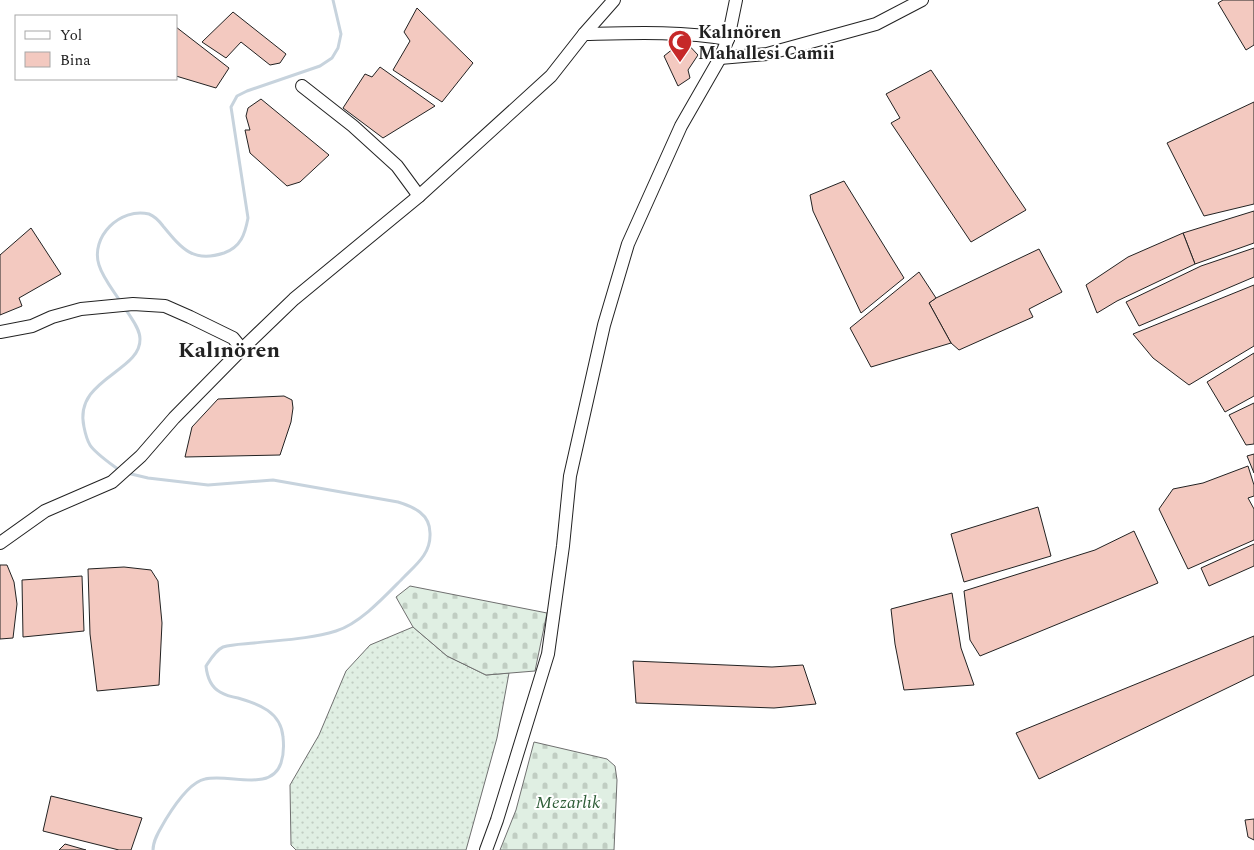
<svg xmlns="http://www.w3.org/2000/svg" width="1254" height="850" font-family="Spectral,serif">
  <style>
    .grass { fill: url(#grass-dots); stroke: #6f6f6f }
    .cemetery { fill: url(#cemetery-stones); stroke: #6f6f6f }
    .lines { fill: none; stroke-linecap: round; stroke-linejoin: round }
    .stream { stroke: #c7d3dd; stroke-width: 3 }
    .building { fill: #f3c9c0; stroke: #222 }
    .minor-casing { stroke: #222; stroke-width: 14 }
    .minor { stroke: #fff; stroke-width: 12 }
    .labels { text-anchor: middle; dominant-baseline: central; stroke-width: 4; stroke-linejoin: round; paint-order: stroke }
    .poi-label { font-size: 18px; font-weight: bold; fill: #222; stroke: #fff; text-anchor: start }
    .park-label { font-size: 18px; font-style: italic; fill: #2f5e38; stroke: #fff }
    .district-label { font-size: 22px; font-weight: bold; fill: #222; stroke: #fff }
  </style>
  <defs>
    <pattern id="grass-dots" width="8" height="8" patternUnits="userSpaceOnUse" patternTransform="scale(1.25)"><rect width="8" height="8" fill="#e0efe3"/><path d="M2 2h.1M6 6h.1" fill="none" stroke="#c0cdc2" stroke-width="1.8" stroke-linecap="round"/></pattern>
    <pattern id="cemetery-stones" width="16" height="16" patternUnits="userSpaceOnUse" patternTransform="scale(1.25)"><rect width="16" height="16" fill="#e0efe3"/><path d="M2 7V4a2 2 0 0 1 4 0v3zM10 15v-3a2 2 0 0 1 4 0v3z" fill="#c0cdc2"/></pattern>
  </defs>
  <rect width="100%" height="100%" fill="#fff"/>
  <path class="grass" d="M413 627 447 656 486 675 509 673 497 738 466 850H296L291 845 290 785 319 735 346 671 370 645Z"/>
  <g class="cemetery">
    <path d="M410 586 547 613 535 671 486 675 447 656 413 627 396 597Z"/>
    <path d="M534 742 607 759 615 766 617 780 614 850H500L516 810Z"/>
  </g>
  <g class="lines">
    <g class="stream">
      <path d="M120 301C113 290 103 278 99 265 90 237 120 207 149 214 154 216 160 222 163 226 182 249 193 263 224 253 241 247 245 234 248 218L231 107 237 96 247 91 320 66 332 58 338 48 341 34 333 0"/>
      <path d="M119 470C111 464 95 453 90 445 87 440 85 432 84 427 73 379 141 372 140 339 140 328 130 317 125 308"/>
      <path d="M127 473 148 478 208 485 273 480 398 502C414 507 430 514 430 533 431 553 417 564 404 577 386 595 361 623 336 631 310 639 281 640 254 643 244 644 232 644 223 647 216 650 210 660 206 666 207 676 211 687 220 692 225 695 232 697 238 698 259 704 281 712 283 737 284 746 284 754 281 763 271 793 229 773 205 779 190 782 174 806 166 819 161 828 153 839 153 850"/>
    </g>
  </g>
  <g class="building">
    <path d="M1223 0H1254V45L1246 50 1218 3Z"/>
    <path d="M417 8 473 63 442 102 393 70 410 41 404 32Z"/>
    <path d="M233 12 286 54 280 63 270 65 241 42 226 58 202 42Z"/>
    <path d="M176 27 229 68 216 88 176 76Z"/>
    <path d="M684 40 698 55 688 70 690 78 678 86 664 56Z"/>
    <path d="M380 67 435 106 383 138 343 108 365 74 372 77Z"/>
    <path d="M931 70 1026 210 971 242 891 123 900 118 886 94Z"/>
    <path d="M261 99 329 155 300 182 287 186 250 153 245 130H250L246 116 248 108Z"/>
    <path d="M1254 102V204L1204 216 1167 143Z"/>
    <path d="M844 181 904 278 861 313 813 211 810 195Z"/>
    <path d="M1254 211V243L1195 264 1183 233Z"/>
    <path d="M31 228 61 274 19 298 22 306 0 315V255Z"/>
    <path d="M1183 233 1195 264 1117 301 1097 313 1086 285 1128 257Z"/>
    <path d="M1254 248V277L1139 326 1126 302 1201 266Z"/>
    <path d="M1039 249 1062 292 1029 309 1033 317 959 350 951 343 929 303 936 298Z"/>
    <path d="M919 272 936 298 929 303 951 343 871 367 850 328Z"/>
    <path d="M1254 285V346L1189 385 1153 358 1133 334Z"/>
    <path d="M1254 353V396L1225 412 1207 382Z"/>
    <path d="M284 396 292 400 293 408 291 422 280 455 185 457 192 427 218 399Z"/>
    <path d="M1254 403V444L1246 445 1229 415Z"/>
    <path d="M1254 454V473L1247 456Z"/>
    <path d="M1248 466 1254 485V496L1248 498 1254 509V540L1188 569 1159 509 1173 489 1203 483Z"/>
    <path d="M1038 507 1051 556 964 582 951 534Z"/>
    <path d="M1134 531 1158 583 980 656 970 640 964 591 1095 550Z"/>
    <path d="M1254 544V566L1209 586 1201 568Z"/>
    <path d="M0 565H7L14 582 17 604 13 638 0 639Z"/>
    <path d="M124 567 151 570 158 581 162 623 159 685 97 691 90 634 88 569Z"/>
    <path d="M82 576 84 631 23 637 22 580Z"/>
    <path d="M952 593 961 648 974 685 904 690 895 644 891 609Z"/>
    <path d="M1254 636V675L1039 779 1016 733Z"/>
    <path d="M633 661 772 667 803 665 816 704 774 708 636 703Z"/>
    <path d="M51 796 142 818 131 850H119L43 831Z"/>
    <path d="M1254 819V840L1248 837 1245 820Z"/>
    <path d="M65 844 86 850H59Z"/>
  </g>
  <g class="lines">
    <defs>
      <g id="minor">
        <path d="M584 34C632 33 680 31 728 39"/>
        <path d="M720 58 767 54 876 24 922 0"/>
        <path d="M302 86 353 126 397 166 419 196"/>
        <path d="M0 332 32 326 52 317 81 309 133 304 165 306 190 317 233 338 242 349"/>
        <path d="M0 543 45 511 112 482 141 456 174 418 242 349 294 299 419 196 551 76 584 34 614 0"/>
        <path d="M486 850 497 820 548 654 563 546 570 476 604 325 628 244 681 126 720 58 728 39 736 0"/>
      </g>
    </defs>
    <use href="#minor" class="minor-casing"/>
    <use href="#minor" class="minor"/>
  </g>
  <defs>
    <symbol id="mosque-pin" viewBox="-11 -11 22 30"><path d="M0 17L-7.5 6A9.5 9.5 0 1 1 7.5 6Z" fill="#c62828" stroke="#fff"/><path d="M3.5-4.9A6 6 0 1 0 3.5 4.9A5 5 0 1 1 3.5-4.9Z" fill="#fff"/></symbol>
  </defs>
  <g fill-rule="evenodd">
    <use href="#mosque-pin" x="666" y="28" width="28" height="38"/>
  </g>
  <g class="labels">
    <g class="poi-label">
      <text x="698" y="32">Kalınören<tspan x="698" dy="21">Mahallesi Camii</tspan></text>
    </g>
    <g class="park-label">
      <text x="568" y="802">Mezarlık</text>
    </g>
    <g class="district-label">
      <text x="229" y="350">Kalınören</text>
    </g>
  </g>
  <rect x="15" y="15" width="162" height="65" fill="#ffffff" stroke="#a7a7a7"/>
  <rect x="25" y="31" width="25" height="8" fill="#ffffff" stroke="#a7a7a7"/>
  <text x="60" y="40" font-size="15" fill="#222222">Yol</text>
  <rect x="25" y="52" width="25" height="15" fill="#f3c9c0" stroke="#a7a7a7"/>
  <text x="60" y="65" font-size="15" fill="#222222">Bina</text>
</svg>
